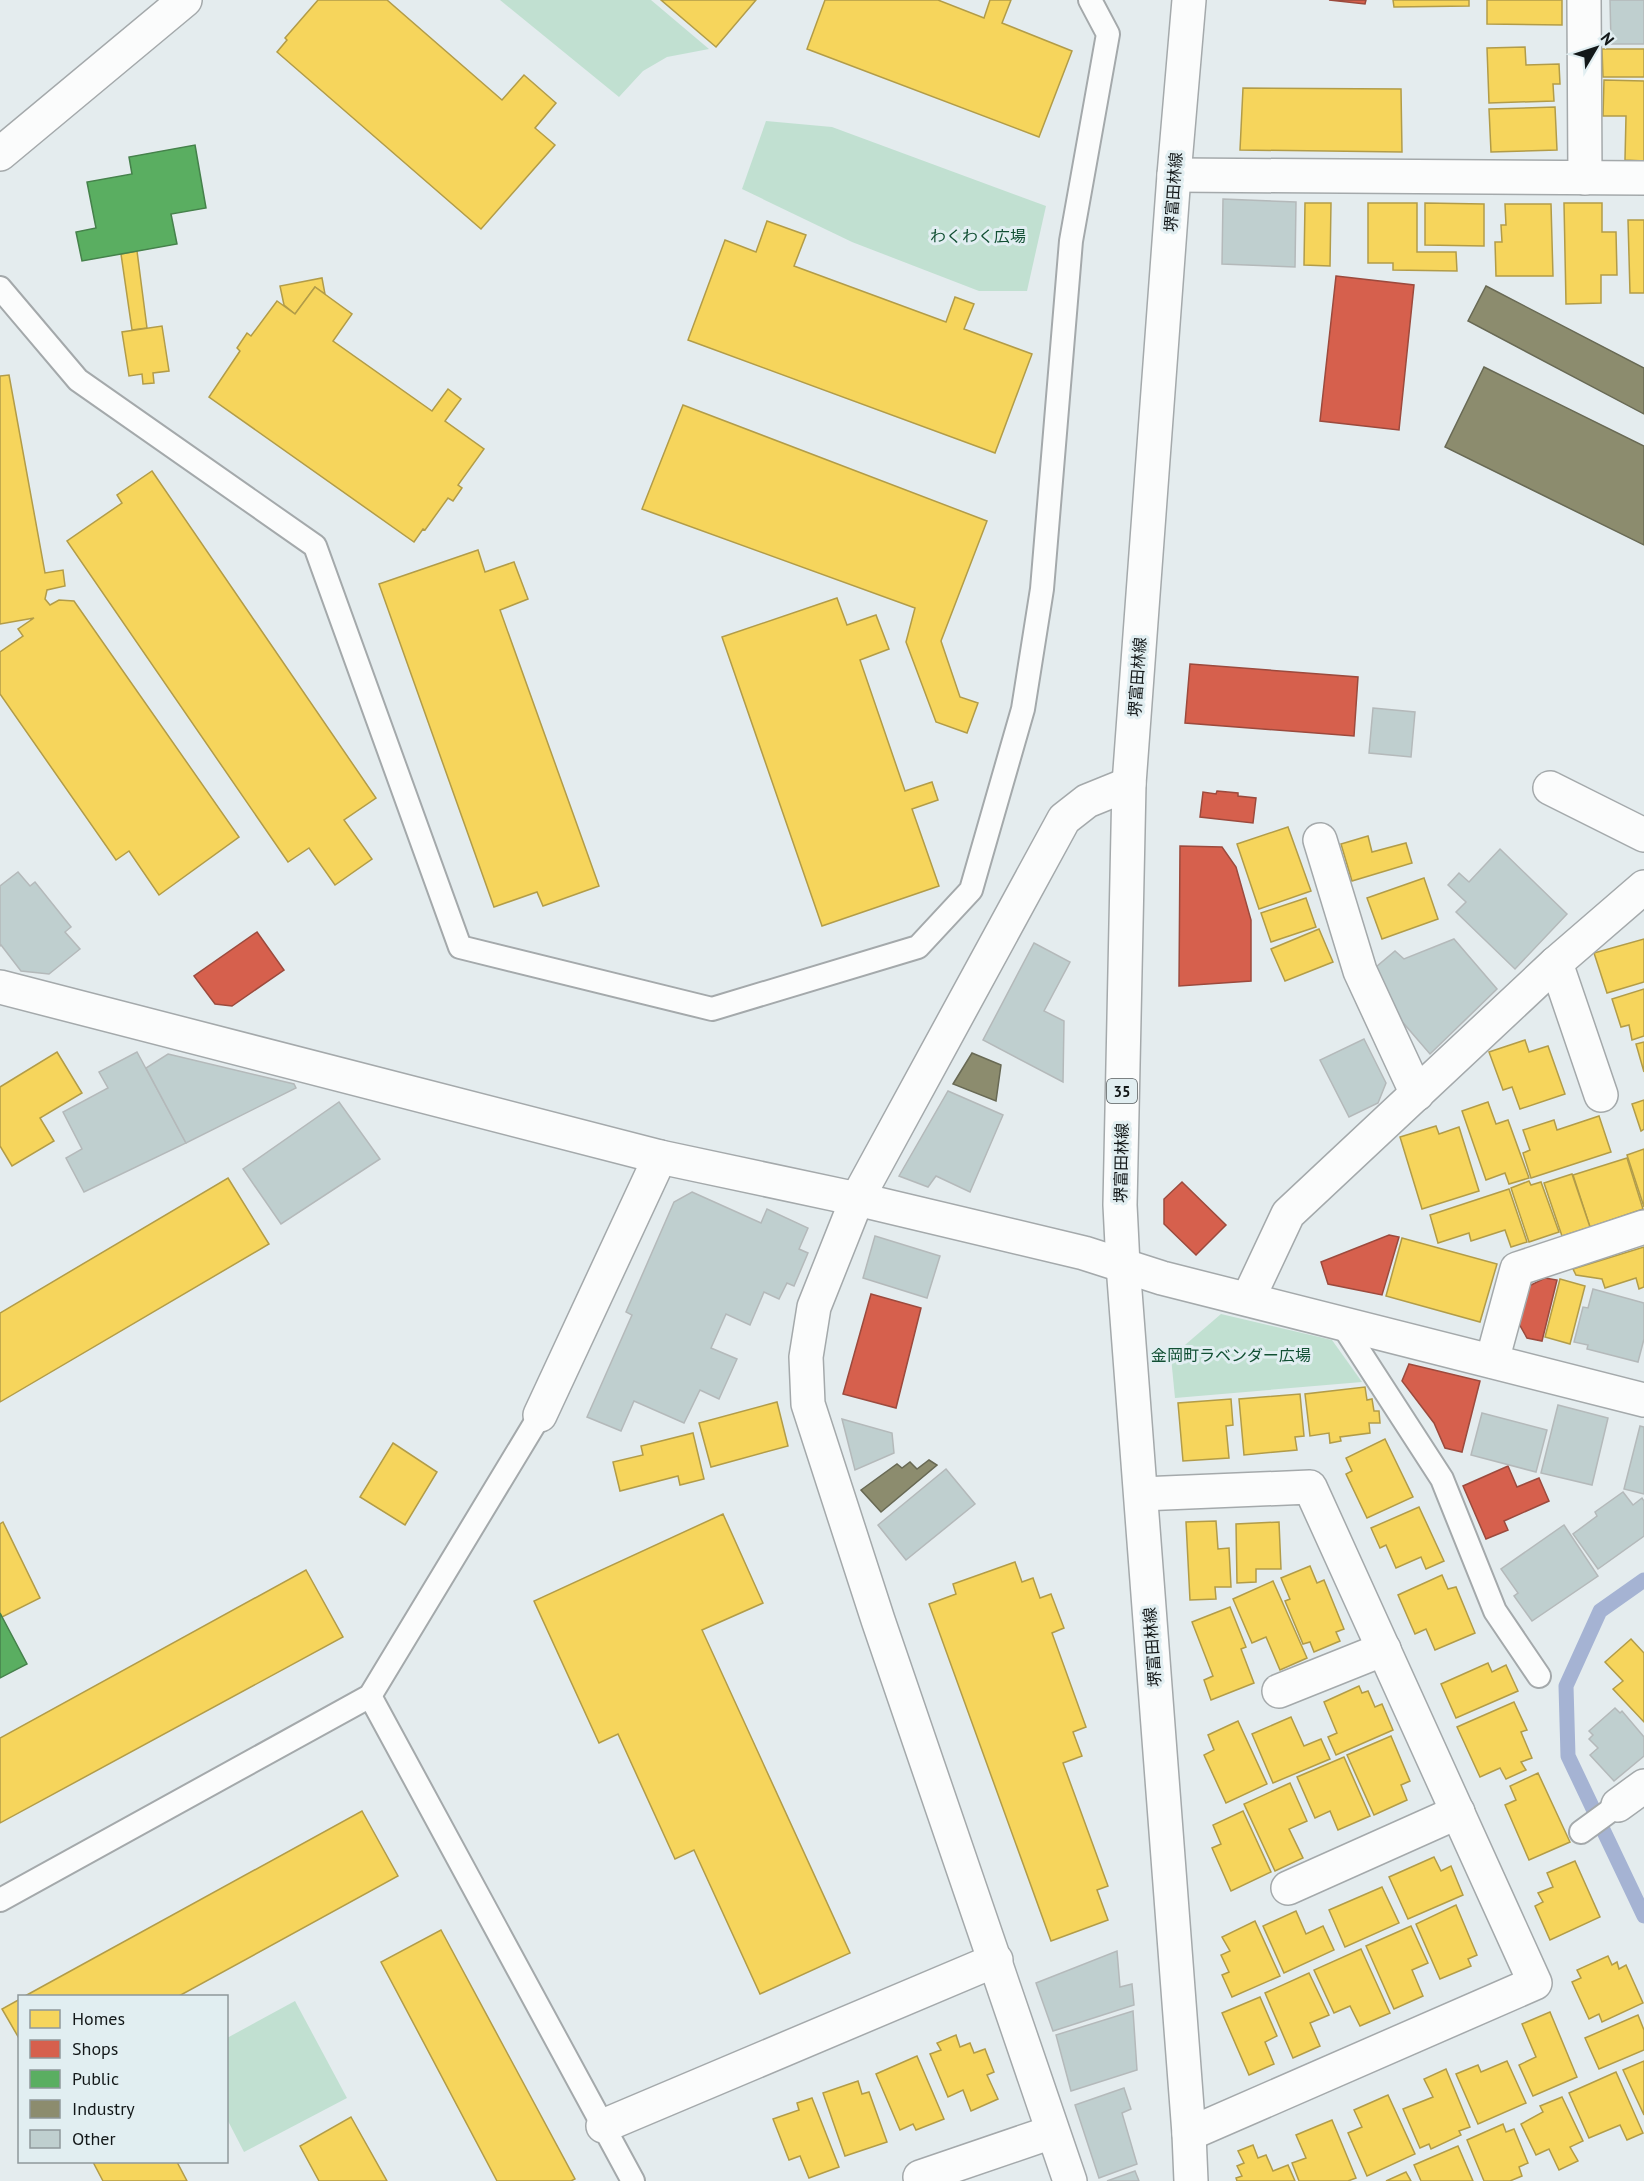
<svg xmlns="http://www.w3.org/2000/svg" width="1644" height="2181" font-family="'PT Sans','Noto Sans JP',sans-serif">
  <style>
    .green { fill: #c1e0d1 }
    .homes { fill: #f6d55c; stroke: #b29c48; stroke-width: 1.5 }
    .shops { fill: #d6604d; stroke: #9c4a3d; stroke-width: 1.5 }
    .public { fill: #5aae61; stroke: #45814b; stroke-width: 1.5 }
    .industry { fill: #8c8c6e; stroke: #686954; stroke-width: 1.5 }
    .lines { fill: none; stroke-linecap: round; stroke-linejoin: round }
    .stream { stroke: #a5b3d3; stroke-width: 15 }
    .building { fill: #bfcfcf; stroke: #b4b9ba; stroke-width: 1.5 }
    .lane-casing { stroke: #a4a9ab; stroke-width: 26 }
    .street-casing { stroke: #a4a9ab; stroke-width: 36 }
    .secondary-casing { stroke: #a4a9ab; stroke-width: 36 }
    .primary-casing { stroke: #a4a9ab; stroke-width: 36 }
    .lane { stroke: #fbfcfc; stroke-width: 22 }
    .street { stroke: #fbfcfc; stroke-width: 33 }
    .secondary { stroke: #fbfcfc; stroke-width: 33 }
    .primary { stroke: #fbfcfc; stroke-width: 33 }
    .labels { text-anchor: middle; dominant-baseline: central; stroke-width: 6; stroke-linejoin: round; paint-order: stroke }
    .shield { fill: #e1eef1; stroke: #51585a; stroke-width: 1.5 }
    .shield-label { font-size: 15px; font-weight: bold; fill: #131819 }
    .street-label { font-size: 16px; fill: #131819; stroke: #e1eef1 }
    .park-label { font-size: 16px; fill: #125034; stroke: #e1eef1 }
  </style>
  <rect width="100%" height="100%" fill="#e4ecee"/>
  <g class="green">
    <path d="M500 0H651L709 49 667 57 643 71 619 97Z"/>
    <path d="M766 121 832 127 1046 206 1027 291H979L852 242 742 189Z"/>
    <path d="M1221 1314 1332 1340 1362 1382 1175 1398 1171 1357Z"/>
    <path d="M295 2001 347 2098 244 2152 227 2119V2038Z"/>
  </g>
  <g class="homes">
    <path d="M318 0H387L502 100 524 75 556 103 535 128 555 145 481 229 277 52 287 40 285 38Z"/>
    <path d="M661 0H756L716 47Z"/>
    <path d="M825 0H938L984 18 990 0H1011L1002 23 1072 51 1039 137 807 49Z"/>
    <path d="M1393 0H1469V6L1394 7Z"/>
    <path d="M1487 0H1562V25L1487 24Z"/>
    <path d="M1525 47 1526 65 1559 64 1560 84H1553L1554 101 1489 103 1487 48Z"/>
    <path d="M1602 49H1644V77H1603Z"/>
    <path d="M1604 80 1644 81V161L1625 160 1626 116H1603Z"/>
    <path d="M1243 88 1401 89 1402 152 1240 150Z"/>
    <path d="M1555 107 1557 150 1491 152 1489 109Z"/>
    <path d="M1305 203H1331L1330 266 1304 265Z"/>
    <path d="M1368 203H1417V252H1456L1457 271 1393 270V263H1368Z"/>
    <path d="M1425 203 1484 204V246L1425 245Z"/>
    <path d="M1564 203H1602V232H1616L1617 275H1601V303L1566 304Z"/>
    <path d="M1505 204H1551L1553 276H1496L1495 242H1502L1501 225H1506Z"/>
    <path d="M1628 220H1644V293H1630Z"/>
    <path d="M767 221 806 235 794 266 946 322 955 297 974 304 964 329 1032 354 995 453 688 340 725 240 756 252Z"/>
    <path d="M137 251 147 328 132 330 121 254Z"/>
    <path d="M322 278 325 294 315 287 295 314 284 305 280 286Z"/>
    <path d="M315 287 352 314 333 341 432 411 448 389 461 399 445 421 484 449 458 485 462 488 453 501 448 498 425 530 423 529 414 542 209 397 240 351 237 348 247 333 251 336 277 301 295 314Z"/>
    <path d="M162 326 169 371 153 373 154 383 143 384 142 374 129 376 122 332Z"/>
    <path d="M9 375 45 573 63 570 65 586 47 590 45 599 50 605 59 600 74 601 239 837 159 895 129 851 116 860 0 694V652L23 636 18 629 34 618 0 624V376Z"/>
    <path d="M683 405 987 521 941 641 960 697 978 703 967 733 936 722 906 642 915 608 642 509Z"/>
    <path d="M152 471 376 798 344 820 372 859 335 885 309 848 288 862 67 541 122 503 117 495Z"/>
    <path d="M478 550 485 572 514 562 528 599 500 610 599 886 543 906 537 892 494 907 379 584Z"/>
    <path d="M837 598 847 625 876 615 889 649 860 660 905 791 932 782 938 800 912 809 939 886 822 926 722 637Z"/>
    <path d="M1288 827 1311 891 1259 909 1237 844Z"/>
    <path d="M1368 836 1372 852 1406 843 1412 863 1352 881 1341 844Z"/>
    <path d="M1424 878 1438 919 1382 939 1367 898Z"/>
    <path d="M1306 898 1316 927 1271 942 1261 913Z"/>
    <path d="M1319 929 1333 962 1285 981 1271 949Z"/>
    <path d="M1644 939V982L1607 993 1594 953Z"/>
    <path d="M1644 989V1036L1632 1040 1629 1025 1621 1027 1612 999Z"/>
    <path d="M1525 1040 1529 1052 1548 1046 1565 1094 1520 1109 1512 1087 1503 1090 1489 1052Z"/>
    <path d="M1644 1042V1072L1636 1044Z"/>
    <path d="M57 1052 82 1093 40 1118 54 1141 12 1166 0 1146V1087Z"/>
    <path d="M1644 1100V1129L1641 1131 1632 1104Z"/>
    <path d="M1488 1102 1496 1124 1508 1120 1529 1178 1509 1184 1505 1173 1486 1180 1462 1111Z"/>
    <path d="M1599 1116 1611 1152 1531 1178 1523 1153 1530 1150 1523 1130 1554 1120 1557 1130Z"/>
    <path d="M1436 1126 1439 1134 1459 1127 1479 1191 1422 1209 1400 1137Z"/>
    <path d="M1644 1149V1207L1627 1155Z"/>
    <path d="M1627 1158 1643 1209 1590 1227 1573 1175Z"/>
    <path d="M1572 1174 1590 1227 1562 1236 1544 1183Z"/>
    <path d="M228 1178 269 1244 0 1402V1313Z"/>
    <path d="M1529 1181 1531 1185 1541 1182 1559 1232 1529 1242 1511 1188Z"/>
    <path d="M1509 1189 1527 1242 1511 1247 1505 1230 1471 1241 1469 1233 1438 1243 1430 1215Z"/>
    <path d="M1402 1238 1497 1264 1480 1322 1386 1296Z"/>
    <path d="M1644 1247V1287L1639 1289 1636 1278 1605 1288 1602 1279 1576 1275 1573 1269Z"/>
    <path d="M1560 1279 1585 1286 1570 1344 1545 1337Z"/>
    <path d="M1365 1387 1367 1400 1372 1399 1374 1411H1379L1380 1423H1369L1370 1433 1340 1437 1341 1441 1330 1443 1329 1433 1310 1436 1305 1394Z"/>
    <path d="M1300 1394 1304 1436 1295 1437 1297 1450 1244 1455 1239 1399Z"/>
    <path d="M1231 1399 1233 1425 1226 1426 1229 1458 1183 1461 1178 1403Z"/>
    <path d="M777 1402 788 1446 711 1467 699 1423Z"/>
    <path d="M693 1433 704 1479 680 1485 678 1476 620 1491 613 1462 643 1455 641 1446Z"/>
    <path d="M1385 1439 1413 1497 1367 1518 1346 1474 1352 1471 1346 1458Z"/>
    <path d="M393 1443 437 1472 405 1525 360 1497Z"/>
    <path d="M1419 1507 1444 1561 1426 1569 1421 1557 1396 1568 1386 1545 1380 1548 1371 1528Z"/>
    <path d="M723 1514 763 1603 702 1630 850 1953 760 1994 694 1850 675 1859 618 1734 599 1743 534 1601Z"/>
    <path d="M1216 1521 1218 1549 1229 1548 1231 1587H1215L1216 1599 1190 1600 1186 1522Z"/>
    <path d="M3 1522 40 1598 2 1617 0 1613V1524Z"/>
    <path d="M1279 1522 1281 1569H1256V1582L1237 1583 1236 1524Z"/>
    <path d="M1015 1562 1022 1582 1033 1578 1040 1598 1051 1594 1064 1628 1052 1633 1086 1727 1073 1732 1082 1756 1063 1763 1108 1886 1097 1890 1108 1920 1051 1941 929 1604 956 1594 953 1584Z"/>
    <path d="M1310 1566 1317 1583 1324 1580 1344 1629 1336 1632 1340 1641 1314 1652 1310 1642 1303 1644 1285 1601 1290 1599 1281 1578Z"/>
    <path d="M306 1570 343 1637 0 1823V1738Z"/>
    <path d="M1442 1575 1448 1589 1456 1587 1475 1633 1435 1650 1426 1629 1415 1634 1398 1595Z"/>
    <path d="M1273 1581 1307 1658 1280 1670 1266 1637 1252 1643 1233 1599Z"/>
    <path d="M1230 1607 1246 1647 1241 1649 1254 1683 1211 1700 1204 1680 1213 1676 1192 1622Z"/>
    <path d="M1631 1639 1644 1653V1722L1613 1689 1623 1681 1605 1662Z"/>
    <path d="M1488 1663 1492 1672 1506 1665 1518 1691 1456 1718 1441 1684Z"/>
    <path d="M1359 1686 1362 1693 1368 1691 1375 1707 1382 1704 1393 1730 1336 1755 1328 1737 1337 1733 1324 1702Z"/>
    <path d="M1514 1702 1527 1730 1521 1732 1532 1758 1521 1762 1526 1770 1506 1779 1500 1768 1480 1777 1457 1727Z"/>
    <path d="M1291 1717 1304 1746 1321 1739 1330 1759 1273 1783 1252 1734Z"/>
    <path d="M1238 1721 1267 1784 1226 1803 1204 1755 1214 1750 1208 1735Z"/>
    <path d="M1391 1736 1410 1781 1401 1785 1407 1800 1374 1815 1347 1755Z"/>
    <path d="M1344 1757 1370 1816 1338 1830 1330 1811 1315 1818 1297 1777Z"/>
    <path d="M1538 1773 1570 1842 1529 1860 1505 1805 1516 1800 1510 1786Z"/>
    <path d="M1290 1783 1307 1821 1289 1829 1303 1858 1275 1871 1244 1804Z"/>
    <path d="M362 1811 398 1876 179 1996H25Z"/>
    <path d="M1243 1811 1271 1872 1231 1891 1212 1848 1221 1844 1213 1825Z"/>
    <path d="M1434 1857 1441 1871 1451 1866 1463 1895 1408 1919 1389 1877Z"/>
    <path d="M1575 1861 1600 1917 1550 1940 1535 1906 1543 1902 1538 1893 1553 1887 1547 1873Z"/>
    <path d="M1382 1887 1399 1923 1345 1947 1329 1910Z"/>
    <path d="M1456 1905 1477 1955 1468 1959 1471 1966 1440 1979 1416 1924Z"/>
    <path d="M1296 1911 1306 1934 1323 1926 1334 1950 1284 1973 1263 1926Z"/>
    <path d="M1255 1921 1280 1976 1232 1997 1222 1975 1229 1972 1221 1955 1230 1951 1222 1937Z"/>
    <path d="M1411 1926 1428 1963 1412 1970 1423 1996 1394 2009 1366 1946Z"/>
    <path d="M441 1930 575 2179 571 2181H497L381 1962Z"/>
    <path d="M1361 1949 1390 2013 1360 2026 1350 2006 1334 2013 1314 1970Z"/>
    <path d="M1608 1956 1612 1965 1617 1962 1619 1969 1626 1965 1643 2003 1602 2022 1599 2014 1589 2019 1572 1982 1581 1978 1577 1970Z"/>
    <path d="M1309 1973 1329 2015 1310 2023 1320 2046 1293 2058 1265 1993Z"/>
    <path d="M1260 1997 1277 2036 1265 2042 1274 2064 1249 2075 1222 2013Z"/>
    <path d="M20 1999V2040L2 2009Z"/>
    <path d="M1550 2012 1577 2077 1533 2096 1519 2065 1536 2057 1522 2024Z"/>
    <path d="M1638 2015 1644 2030V2050L1599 2069 1585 2038Z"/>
    <path d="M956 2035 960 2047 970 2043 974 2053 985 2049 994 2072 987 2075 998 2099 971 2111 963 2090 948 2097 930 2054 941 2050 937 2043Z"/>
    <path d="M917 2056 944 2119 916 2130 913 2124 900 2130 876 2074Z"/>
    <path d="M1507 2061 1526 2103 1478 2124 1456 2074 1478 2065 1481 2072Z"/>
    <path d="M1644 2061V2115L1623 2070Z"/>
    <path d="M1446 2069 1470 2127 1459 2131 1461 2135 1431 2149 1429 2144 1420 2148 1403 2109 1433 2097 1424 2079Z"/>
    <path d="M1616 2072 1643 2133 1627 2140 1620 2125 1589 2138 1569 2093Z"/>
    <path d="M858 2081 862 2094 869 2092 887 2142 845 2156 823 2093Z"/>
    <path d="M1388 2095 1415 2154 1367 2176 1348 2133 1362 2127 1354 2110Z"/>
    <path d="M1562 2097 1583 2141 1570 2147 1578 2161 1559 2170 1549 2149 1536 2155 1521 2124 1543 2112 1540 2106Z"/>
    <path d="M812 2098 839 2167 809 2178 800 2156 789 2160 773 2119 799 2110 797 2103Z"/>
    <path d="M351 2117 387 2181H319L300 2146Z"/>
    <path d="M1332 2120 1356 2178 1348 2181H1299L1292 2163 1306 2158 1296 2135Z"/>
    <path d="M1503 2124 1506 2132 1514 2129 1528 2163 1519 2167 1522 2176 1510 2181H1484L1467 2140Z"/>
    <path d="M1253 2145 1258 2158 1266 2155 1273 2171 1288 2165 1295 2181H1237L1236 2178 1242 2176 1237 2166 1244 2163 1238 2151Z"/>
    <path d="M1458 2146 1473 2181H1421L1414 2165Z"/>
    <path d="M93 2162H177L187 2181H103Z"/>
    <path d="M1406 2172 1411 2181H1386Z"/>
  </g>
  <g class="shops">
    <path d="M1329 0H1366L1365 4Z"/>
    <path d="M1336 276 1414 285 1399 430 1320 421Z"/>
    <path d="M1190 664 1358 677 1354 736 1185 723Z"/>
    <path d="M1217 791 1238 793V796L1256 798 1253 823 1200 817 1203 792 1216 794Z"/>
    <path d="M1180 846 1222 847 1236 867 1251 920V981L1179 986Z"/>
    <path d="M257 932 284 970 232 1006 215 1004 194 976Z"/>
    <path d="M1182 1182 1226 1225 1196 1255 1164 1224V1199Z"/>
    <path d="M1389 1235 1399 1237 1382 1295 1328 1284 1321 1262Z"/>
    <path d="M1545 1278 1557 1280 1542 1341 1527 1338 1518 1322 1529 1286Z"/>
    <path d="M871 1294 921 1308 896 1408 843 1394Z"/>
    <path d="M1409 1364 1480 1381 1462 1452 1445 1448 1434 1423 1402 1381Z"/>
    <path d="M1508 1466 1517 1487 1539 1478 1549 1501 1504 1521 1508 1530 1486 1539 1463 1486Z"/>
  </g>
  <g class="public">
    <path d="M195 145 206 208 171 214 177 244 82 261 76 232 96 228 87 182 132 174 129 157Z"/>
    <path d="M0 1613 27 1664 0 1678Z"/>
  </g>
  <g class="industry">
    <path d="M1486 286 1644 368V414L1468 321Z"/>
    <path d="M1484 367 1644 446V545L1445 447Z"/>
    <path d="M972 1053 1001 1065 996 1101 953 1084Z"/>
    <path d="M929 1460 937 1465 881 1512 861 1490 897 1464 902 1468 910 1462 917 1469Z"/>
  </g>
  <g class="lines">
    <path class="stream" d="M1644 1580 1600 1611 1566 1686 1568 1756 1644 1916"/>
  </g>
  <g class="building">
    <path d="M1610 0H1644V44H1611Z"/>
    <path d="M1223 199 1296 202 1295 267 1222 264Z"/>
    <path d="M1373 708 1415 712 1411 757 1369 753Z"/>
    <path d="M1500 849 1567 914 1515 969 1456 912 1466 902 1448 885 1459 873 1469 882Z"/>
    <path d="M18 872 30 886 35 882 71 927 65 932 80 949 49 974 21 971 1 945 0 946V886Z"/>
    <path d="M1454 939 1497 989 1430 1054 1399 1018 1376 967 1395 951 1404 959Z"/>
    <path d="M1034 943 1070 962 1044 1011 1064 1021 1063 1082 983 1040Z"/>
    <path d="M1364 1039 1386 1083 1378 1103 1349 1117 1320 1060Z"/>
    <path d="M137 1052 186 1143 84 1192 66 1158 82 1149 63 1112 108 1088 99 1072Z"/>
    <path d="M168 1054 294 1084 296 1088 186 1143 146 1068Z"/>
    <path d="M948 1091 1003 1115 970 1192 936 1176 928 1187 899 1176Z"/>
    <path d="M339 1102 380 1159 281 1224 243 1169Z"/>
    <path d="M692 1192 761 1223 767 1209 808 1228 799 1249 808 1253 794 1286 787 1283 779 1299 764 1292 750 1325 726 1314 711 1348 737 1359 719 1399 700 1390 684 1423 634 1401 621 1431 587 1417 632 1315 626 1312 674 1202Z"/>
    <path d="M875 1236 940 1256 927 1298 863 1278Z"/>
    <path d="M1593 1289 1644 1303V1339L1638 1362 1587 1349 1588 1345 1574 1342 1583 1307 1588 1308Z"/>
    <path d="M1558 1405 1608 1418 1592 1485 1541 1473Z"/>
    <path d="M1482 1413 1547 1430 1536 1472 1471 1455Z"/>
    <path d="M842 1419 892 1433 894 1453 855 1470Z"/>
    <path d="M1640 1426 1644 1427V1494L1624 1489Z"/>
    <path d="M946 1469 975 1504 906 1560 878 1525Z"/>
    <path d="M1623 1492 1633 1505 1642 1498 1644 1501V1536L1598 1569 1573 1534 1597 1516 1595 1512Z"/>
    <path d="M1564 1525 1598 1576 1532 1621 1514 1596 1518 1593 1501 1569Z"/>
    <path d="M1615 1708 1620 1713 1622 1711 1644 1737V1756L1614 1781 1590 1755 1598 1748 1589 1739 1593 1735 1589 1731Z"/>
    <path d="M1117 1951 1120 1987 1132 1984 1134 2005 1053 2031 1036 1983Z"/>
    <path d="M1133 2011 1137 2070 1071 2091 1056 2035Z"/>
    <path d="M1124 2088 1131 2109 1122 2113 1137 2164 1099 2178 1075 2105Z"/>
    <path d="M1135 2171 1139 2181H1107Z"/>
  </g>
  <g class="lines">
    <defs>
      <g id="lane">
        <path d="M0 288 78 380 315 546 460 947 712 1009 918 947 971 890 1023 709 1042 589 1071 241 1108 34 1090 0"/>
        <path d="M1341 1323 1442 1479 1495 1611 1539 1676"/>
        <path d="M370 1696 633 2181"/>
        <path d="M1581 1832 1618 1805"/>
        <path d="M0 1900 370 1696 540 1415"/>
      </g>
      <g id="street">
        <path d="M1584 0 1585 178"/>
        <path d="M1174 175 1644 178"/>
        <path d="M1550 788 1644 835"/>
        <path d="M1320 840 1360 971 1417 1094"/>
        <path d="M1556 963 1601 1095"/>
        <path d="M0 987 660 1157 857 1199 1084 1253 1162 1278 1644 1400"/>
        <path d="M1248 1299 1288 1214 1556 963 1644 887"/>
        <path d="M1492 1361 1517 1269 1644 1227"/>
        <path d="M540 1415 660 1157"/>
        <path d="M1141 1494 1310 1487 1535 1983 1189 2134"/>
        <path d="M1279 1691 1384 1649"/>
        <path d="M1618 1805 1644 1786"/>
        <path d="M1288 1888 1458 1812"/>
        <path d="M603 2126 996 1960"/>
        <path d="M921 2181 920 2177 1052 2132"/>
        <path d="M1070 2181 878 1620 808 1404 806 1357 814 1307 857 1199 1064 819 1087 801 1129 784"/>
      </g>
      <path id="secondary" d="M0 154 185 0"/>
      <path id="primary" d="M1189 0 1174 175 1129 784 1120 1205 1123 1265 1189 2134 1191 2181"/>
    </defs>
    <use href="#lane" class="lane-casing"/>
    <use href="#street" class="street-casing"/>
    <use href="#secondary" class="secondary-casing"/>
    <use href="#primary" class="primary-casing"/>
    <use href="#lane" class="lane"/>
    <use href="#street" class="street"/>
    <use href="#secondary" class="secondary"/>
    <use href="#primary" class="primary"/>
  </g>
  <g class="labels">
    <rect class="shield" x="1107" y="1079" width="30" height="24" rx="4.5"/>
    <g class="shield-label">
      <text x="1122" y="1091">35</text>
    </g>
    <g class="street-label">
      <text transform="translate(1173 192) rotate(-86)">堺富田林線</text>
      <text transform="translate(1137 677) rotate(-86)">堺富田林線</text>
      <text transform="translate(1121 1163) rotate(-89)">堺富田林線</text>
      <text transform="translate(1152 1647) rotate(-94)">堺富田林線</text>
    </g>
    <g class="park-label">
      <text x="978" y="236">わくわく広場</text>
      <text x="1231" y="1355">金岡町ラベンダー広場</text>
    </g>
  </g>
  <rect x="18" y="1995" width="210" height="168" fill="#e1eef1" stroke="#8f989b" stroke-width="1.5"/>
  <rect x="30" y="2010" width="30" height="18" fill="#f6d55c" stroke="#8f989b" stroke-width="1.5"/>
  <text x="72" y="2025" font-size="18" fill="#131819">Homes</text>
  <rect x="30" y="2040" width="30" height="18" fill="#d6604d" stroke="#8f989b" stroke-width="1.5"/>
  <text x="72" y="2055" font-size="18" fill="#131819">Shops</text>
  <rect x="30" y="2070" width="30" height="18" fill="#5aae61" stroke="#8f989b" stroke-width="1.5"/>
  <text x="72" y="2085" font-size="18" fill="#131819">Public</text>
  <rect x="30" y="2100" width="30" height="18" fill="#8c8c6e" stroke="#8f989b" stroke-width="1.5"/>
  <text x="72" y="2115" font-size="18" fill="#131819">Industry</text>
  <rect x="30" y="2130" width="30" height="18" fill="#bfcfcf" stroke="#8f989b" stroke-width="1.5"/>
  <text x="72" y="2145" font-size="18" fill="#131819">Other</text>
  <g transform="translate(1596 48) rotate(51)" stroke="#e1eef1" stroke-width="4.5" paint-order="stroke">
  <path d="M0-4.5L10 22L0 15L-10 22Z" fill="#131819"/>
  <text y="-9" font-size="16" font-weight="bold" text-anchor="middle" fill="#131819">N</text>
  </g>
</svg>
